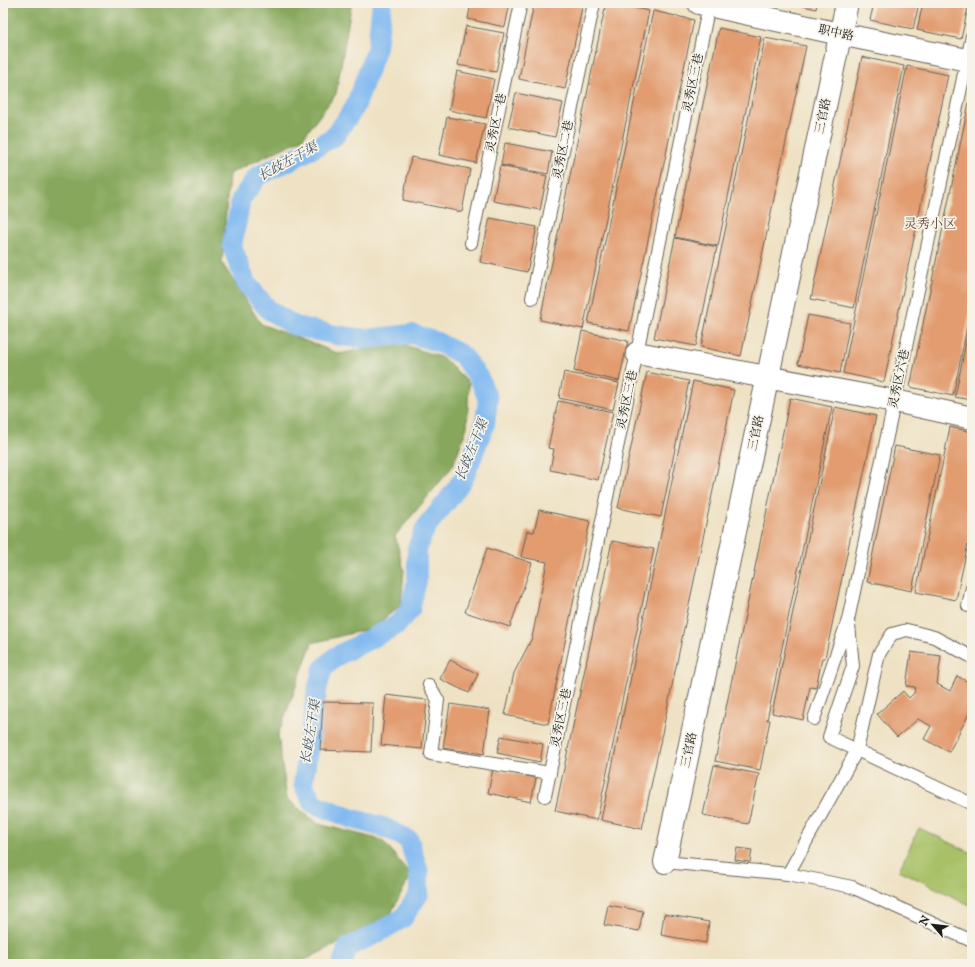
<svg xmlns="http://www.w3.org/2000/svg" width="975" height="967" font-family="'IM FELL English','Noto Serif SC',serif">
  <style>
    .green { fill: #a8c166; stroke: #626e41 }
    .forest { fill: #86a75b; stroke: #51623c }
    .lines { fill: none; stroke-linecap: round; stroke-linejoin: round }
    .canal { stroke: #80b9f1; stroke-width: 20 }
    .building { fill: #e29c6f }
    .service-casing { stroke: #666157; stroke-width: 14 }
    .minor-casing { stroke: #666157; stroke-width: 24 }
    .service { stroke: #fff; stroke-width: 12 }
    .minor { stroke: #fff; stroke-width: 22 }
    .labels { text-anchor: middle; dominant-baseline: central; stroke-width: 3.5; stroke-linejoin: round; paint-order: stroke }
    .street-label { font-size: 12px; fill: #1c1c1c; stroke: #f7f3e8 }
    .water-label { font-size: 13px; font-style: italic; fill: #3f5367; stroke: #f7f3e8 }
    .neighbourhood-label { font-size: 13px; fill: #614939; stroke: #f7f3e8 }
  </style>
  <rect width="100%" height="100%" fill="#f7f3e8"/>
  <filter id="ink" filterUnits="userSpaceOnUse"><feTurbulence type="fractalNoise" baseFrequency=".025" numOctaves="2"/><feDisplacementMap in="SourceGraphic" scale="8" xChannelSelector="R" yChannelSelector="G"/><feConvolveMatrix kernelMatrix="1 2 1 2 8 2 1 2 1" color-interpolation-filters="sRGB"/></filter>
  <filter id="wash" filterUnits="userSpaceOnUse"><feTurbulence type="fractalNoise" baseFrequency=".012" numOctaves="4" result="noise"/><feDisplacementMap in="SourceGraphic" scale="16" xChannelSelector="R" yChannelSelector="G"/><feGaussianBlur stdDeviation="0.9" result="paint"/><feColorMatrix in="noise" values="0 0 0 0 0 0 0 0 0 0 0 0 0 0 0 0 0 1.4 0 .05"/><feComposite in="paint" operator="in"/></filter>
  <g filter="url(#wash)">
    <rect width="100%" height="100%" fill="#efe2c4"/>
    <path class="green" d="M919 828 972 853V906L899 870Z"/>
    <path class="forest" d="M3 3H353L351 7 336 94 302 139 229 174 222 263 261 324 340 354 396 342 443 358 469 383 467 427 453 466 395 536 404 570 401 605 373 628 312 643 278 735 287 799 318 824 382 840 411 875 389 917 305 960 294 964H3Z"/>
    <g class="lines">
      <path class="canal" d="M342 964 348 947 374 935 403 918 419 894V873L409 840 386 828 350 818 313 803 303 784 317 690 322 670 335 657 397 625 410 610 417 580V548L426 527 448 500 464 478 485 424 488 399 479 378 462 355 437 342 412 334 365 339 336 335 295 326 269 310 246 283 232 246 241 199 258 176 293 159 334 137 355 107 377 47 382 3"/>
    </g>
    <g id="blocks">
      <g class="building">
        <path d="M471 3H510L505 27 468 19Z"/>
        <path d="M534 3H583L565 89 519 79Z"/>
        <path d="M606 3H612L649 11 583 329 540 320Z"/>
        <path d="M791 3H817L816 9Z"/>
        <path d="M874 3H919L913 29 870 20Z"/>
        <path d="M923 3H969L961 39 917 30Z"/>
        <path d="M653 11 694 20 629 331 588 323Z"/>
        <path d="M466 26 504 33 496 72 458 65Z"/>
        <path d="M719 28 761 37 718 246 675 237Z"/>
        <path d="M765 38 806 46 741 356 701 347Z"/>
        <path d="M862 57 904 66 854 308 811 299Z"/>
        <path d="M907 66 948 75 884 382 843 373Z"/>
        <path d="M457 71 494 79 486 118 449 110Z"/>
        <path d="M971 92 972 303 953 396 910 387Z"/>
        <path d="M516 93 563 103 555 137 508 127Z"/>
        <path d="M447 117 485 124 476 163 439 155Z"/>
        <path d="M505 143 552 152 548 174 501 165Z"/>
        <path d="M411 157 470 169 462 212 403 200Z"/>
        <path d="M500 166 547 176 540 210 493 201Z"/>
        <path d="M490 218 537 227 527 272 480 262Z"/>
        <path d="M675 238 717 247 696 346 654 338Z"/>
        <path d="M808 315 850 323 840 373 798 364Z"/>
        <path d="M971 317H972V400L955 397Z"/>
        <path d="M582 331 628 341 619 381 574 371Z"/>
        <path d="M564 372 619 383 613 410 559 398Z"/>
        <path d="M647 372 689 381 661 517 618 508Z"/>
        <path d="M693 381 734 390 642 829 601 820Z"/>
        <path d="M790 398 832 407 767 720H770L760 770 715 761Z"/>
        <path d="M558 401 613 412 598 480 550 470 554 449 548 448Z"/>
        <path d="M835 407 876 416 825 658H822L816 688 810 687 803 720 772 713Z"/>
        <path d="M950 427 972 432V525L956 600 916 592Z"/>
        <path d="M895 446 940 455 912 591 867 582Z"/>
        <path d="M539 510 590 521 548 724 505 715 514 673 532 638 547 562 521 557 527 531 534 532Z"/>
        <path d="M612 541 654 549 597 820 555 811Z"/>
        <path d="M487 548 532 563 510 627 465 612Z"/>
        <path d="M911 652 941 656 937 684 950 691 957 676 972 684V708L949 752 924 739 931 726 918 719 897 737 877 714 903 691 909 698 914 693 915 687 906 686Z"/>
        <path d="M450 660 478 674 469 693 440 679Z"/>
        <path d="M386 695 427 700 422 749 381 745Z"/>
        <path d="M323 702 373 703 371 752 320 750Z"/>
        <path d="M450 704 490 710 484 754 443 748Z"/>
        <path d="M501 736 543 744 540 762 497 753Z"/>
        <path d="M714 765 759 774 748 824 703 815Z"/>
        <path d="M493 769 536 778 531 802 488 793Z"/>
        <path d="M737 848 752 850 750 862 735 860Z"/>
        <path d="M608 905 643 911 639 931 604 925Z"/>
        <path d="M664 914 709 922 706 943 661 935Z"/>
      </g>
    </g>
  </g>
  <g filter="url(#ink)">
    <use href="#blocks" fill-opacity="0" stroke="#666157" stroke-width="1"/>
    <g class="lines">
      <defs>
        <g id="service">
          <path d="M471 243 521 3"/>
          <path d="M532 298 594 3"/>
          <path d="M968 606 972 588"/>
          <path d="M849 625 853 666 829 737 972 804"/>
          <path d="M429 685 438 700 431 754 550 773"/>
          <path d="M814 719 848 620 972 36"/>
          <path d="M545 796 709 5"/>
          <path d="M665 862 788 874 852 887 972 941"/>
          <path d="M788 874 857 750 879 654 892 634 907 630 934 637 972 657"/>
        </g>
        <g id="minor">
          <path d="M699 3 840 34 972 61"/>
          <path d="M637 353 895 401 972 418"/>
          <path d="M665 862 847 3"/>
        </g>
      </defs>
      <use href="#service" class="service-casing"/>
      <use href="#minor" class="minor-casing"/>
      <use href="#service" class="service"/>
      <use href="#minor" class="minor"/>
    </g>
  </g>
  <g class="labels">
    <g class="street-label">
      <text transform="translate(836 33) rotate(12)">职中路</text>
      <text transform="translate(693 83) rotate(-78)">灵秀区三巷</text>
      <text transform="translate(823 116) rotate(-78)">三官路</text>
      <text transform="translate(496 123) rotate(-78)">灵秀区一巷</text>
      <text transform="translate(563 150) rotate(-78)">灵秀区二巷</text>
      <text transform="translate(899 379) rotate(-78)">灵秀区六巷</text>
      <text transform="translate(627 400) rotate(-78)">灵秀区三巷</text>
      <text transform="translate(756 433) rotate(-78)">三官路</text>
      <text transform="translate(561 718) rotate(-78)">灵秀区三巷</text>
      <text transform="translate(689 750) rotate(-78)">三官路</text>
    </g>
    <g class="water-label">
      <text transform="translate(288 162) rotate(-29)">长歧左干渠</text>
      <text transform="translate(472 450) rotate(-68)">长歧左干渠</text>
      <text transform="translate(311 732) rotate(-81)">长歧左干渠</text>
    </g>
    <g class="neighbourhood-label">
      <text x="930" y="224">灵秀小区</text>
    </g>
  </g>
  <rect width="975" height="967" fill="none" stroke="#f7f3e8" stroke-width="16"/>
  <g transform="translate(933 925) rotate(298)" stroke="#f7f3e8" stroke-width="3" paint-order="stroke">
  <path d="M0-3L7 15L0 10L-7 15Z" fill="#1c1c1c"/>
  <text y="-6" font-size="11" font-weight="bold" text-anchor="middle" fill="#1c1c1c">N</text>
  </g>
</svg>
